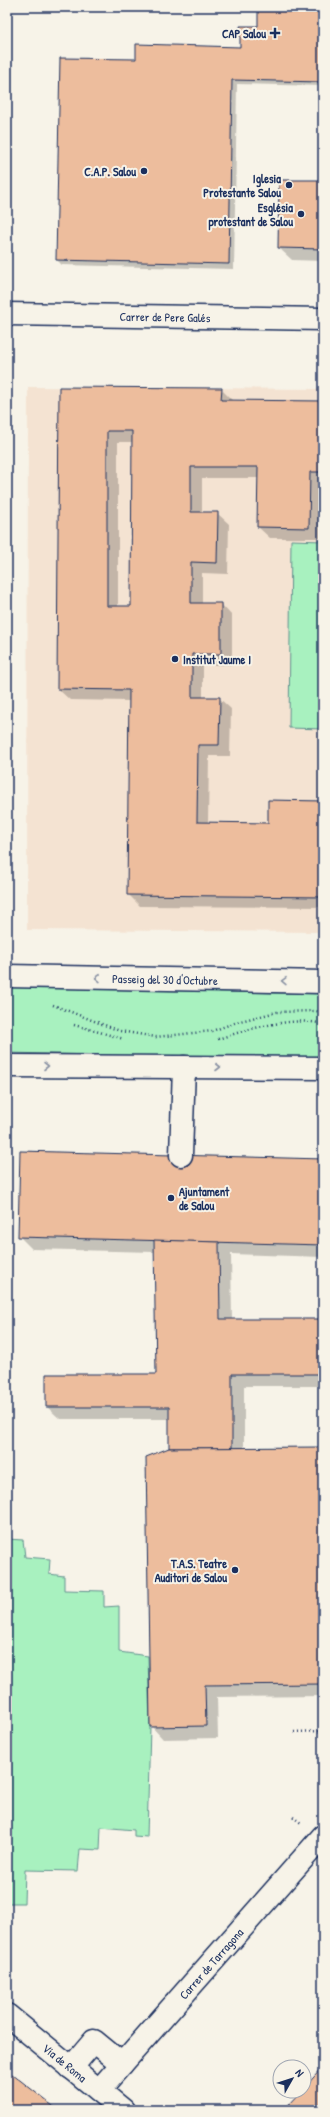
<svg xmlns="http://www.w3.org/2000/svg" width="330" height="2117" font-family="'Patrick Hand',sans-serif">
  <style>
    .built { fill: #f4e3d2 }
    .green { fill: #a8f1bf; stroke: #62908e }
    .shadow { fill: #0003; fill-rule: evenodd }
    .building { fill: #edbd9d; stroke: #1b2f5e; fill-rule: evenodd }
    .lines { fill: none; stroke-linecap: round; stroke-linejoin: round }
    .minor-casing { stroke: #1b2f5e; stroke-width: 25 }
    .path { stroke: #1b2f5e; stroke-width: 2.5; stroke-dasharray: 1 3; stroke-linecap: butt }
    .minor { stroke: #f7f3e8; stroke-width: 22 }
    .oneway { stroke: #8991a3 }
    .poi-dot { fill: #1b2f5e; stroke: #f7f3e8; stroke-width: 1.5 }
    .labels { text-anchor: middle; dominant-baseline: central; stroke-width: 4; stroke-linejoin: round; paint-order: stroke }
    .poi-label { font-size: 12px; font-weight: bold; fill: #1b2f5e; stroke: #f7f3e8; text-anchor: end }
    .street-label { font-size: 12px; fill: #1b2f5e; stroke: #f7f3e8 }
  </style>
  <rect width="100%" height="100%" fill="#f7f3e8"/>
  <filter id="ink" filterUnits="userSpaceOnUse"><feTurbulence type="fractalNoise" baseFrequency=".025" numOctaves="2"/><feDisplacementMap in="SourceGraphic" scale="8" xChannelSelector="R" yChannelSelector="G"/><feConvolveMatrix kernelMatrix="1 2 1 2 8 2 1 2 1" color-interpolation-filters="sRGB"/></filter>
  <g filter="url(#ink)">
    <path class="built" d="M28 387 323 389V932L27 930Z"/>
    <g class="green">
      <path d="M291 540 323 541V729L289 728Z"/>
      <path d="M9 987 323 994V1060L8 1053Z"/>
      <path d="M7 1539 23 1540 25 1557 50 1559 49 1574 64 1576V1590L104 1591V1607L119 1606V1652L148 1656 150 1727 147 1837 134 1836V1830L101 1827 100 1850 80 1849 78 1871 25 1870 24 1903H7Z"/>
    </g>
    <g class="shadow">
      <path d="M259 7H323V86L237 84 234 269 62 265 57 260 137 60 241 48 259 27Z"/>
      <path d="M323 181V261L292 260 279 248Z"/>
      <path d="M60 388 221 389 233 401 323 402V483H320V538H270L258 527V478H202V513H217L229 524 228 574 202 573V604H221L232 616V665H203V698H219L231 709 230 756H209L208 823 269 824 323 802V907L140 906 128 894 130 701 70 700 58 689ZM118 442H133L132 607H118Z"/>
      <path d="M323 1160V1257L231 1254 232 1320H323V1386H244V1449L323 1448V1696L217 1697 218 1738 163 1739 151 1726 170 1449V1419H60L47 1407 157 1375 155 1252 32 1249 19 1236Z"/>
    </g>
    <g class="building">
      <path d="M258 7H323V82L232 80 229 264 56 260 60 58 136 59V44L240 47V26H258Z"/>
      <path d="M279 180H323V249L278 248Z"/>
      <path d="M59 387 222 388 221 400 323 401V472H310L309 528 257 527 258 467H191V512H218L217 563 191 562V603H221V654H192V697H220L219 745H198L197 822 268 823V800L323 801V897L127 895 129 690 57 689ZM107 431H132L131 606H107Z"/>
      <path d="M20 1151 323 1159V1245L18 1237Z"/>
      <path d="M154 1240 219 1242 220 1319H323V1374H232V1448H169V1407H46V1374H156Z"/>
      <path d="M323 1447V1684L205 1685 206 1726 150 1727 146 1457 169 1448Z"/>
      <path d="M323 2067V2110H291L287 2106 301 2091H304V2088Z"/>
      <path d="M7 2070 58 2110H7Z"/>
    </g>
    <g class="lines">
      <defs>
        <g id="minor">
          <path id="s1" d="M7 314 323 319"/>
          <path id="s2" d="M7 976 323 982"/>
          <path d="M7 1066 323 1068"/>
          <path d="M181 1155 184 1067"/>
          <path id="s3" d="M7 2015 123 2110"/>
          <path d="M71 2068 94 2041 122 2064"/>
          <path id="s4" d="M99 2090 323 1836"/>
        </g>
      </defs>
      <use href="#minor" class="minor-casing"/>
      <g class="path">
        <path d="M53 1005 120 1031 156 1037 212 1031 240 1021 277 1012 316 1011 323 1013"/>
        <path d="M74 1025 124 1039"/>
        <path d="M218 1039C249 1029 290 1016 323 1024"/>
        <path d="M294 1732 323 1731"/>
        <path d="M293 1817 301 1823"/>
      </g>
      <use href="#minor" class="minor"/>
    </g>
    <defs><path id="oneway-chevron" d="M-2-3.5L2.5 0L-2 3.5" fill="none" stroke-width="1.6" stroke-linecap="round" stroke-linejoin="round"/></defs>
    <g class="oneway">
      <use href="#oneway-chevron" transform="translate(98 978) rotate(-179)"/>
      <use href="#oneway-chevron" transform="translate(284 981) rotate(-179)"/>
      <use href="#oneway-chevron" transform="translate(46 1066)"/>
      <use href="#oneway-chevron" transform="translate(218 1067)"/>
    </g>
  </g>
  <g class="poi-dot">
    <path d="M273 27h4v4h4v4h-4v4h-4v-4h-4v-4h4z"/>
    <circle cx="144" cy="171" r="4"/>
    <circle cx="289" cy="185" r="4"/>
    <circle cx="301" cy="214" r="4"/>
    <circle cx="175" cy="659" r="4"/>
    <circle cx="171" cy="1198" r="4"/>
    <circle cx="235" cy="1570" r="4"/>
  </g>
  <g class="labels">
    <g class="poi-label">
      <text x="266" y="33">CAP Salou</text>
      <text x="136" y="171">C.A.P. Salou</text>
      <text x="281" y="178">Iglesia<tspan x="281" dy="14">Protestante Salou</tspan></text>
      <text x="293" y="207">Església<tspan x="293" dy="14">protestant de Salou</tspan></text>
      <text x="183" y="659" text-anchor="start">Institut Jaume I</text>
      <text x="179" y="1191" text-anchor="start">Ajuntament<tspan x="179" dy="14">de Salou</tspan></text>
      <text x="227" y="1563">T.A.S. Teatre<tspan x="227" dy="14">Auditori de Salou</tspan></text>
    </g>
    <g class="street-label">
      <text stroke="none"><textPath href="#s1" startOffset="158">Carrer de Pere Galés</textPath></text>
      <text stroke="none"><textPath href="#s2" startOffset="158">Passeig del 30 d'Octubre</textPath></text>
      <text stroke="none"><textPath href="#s4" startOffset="169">Carrer de Tarragona</textPath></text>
      <text stroke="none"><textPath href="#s3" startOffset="75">Via de Roma</textPath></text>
    </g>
  </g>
  <rect width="330" height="2117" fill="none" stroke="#f7f3e8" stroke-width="24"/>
  <rect x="12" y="12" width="306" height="2093" fill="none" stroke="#1b2f5e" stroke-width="1.5" filter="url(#ink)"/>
  <g transform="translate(292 2079) rotate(51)"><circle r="19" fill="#f7f3e8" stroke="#9fa5b1"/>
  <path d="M0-3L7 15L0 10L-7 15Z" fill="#1b2f5e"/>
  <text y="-6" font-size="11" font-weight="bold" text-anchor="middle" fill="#1b2f5e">N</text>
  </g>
</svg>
